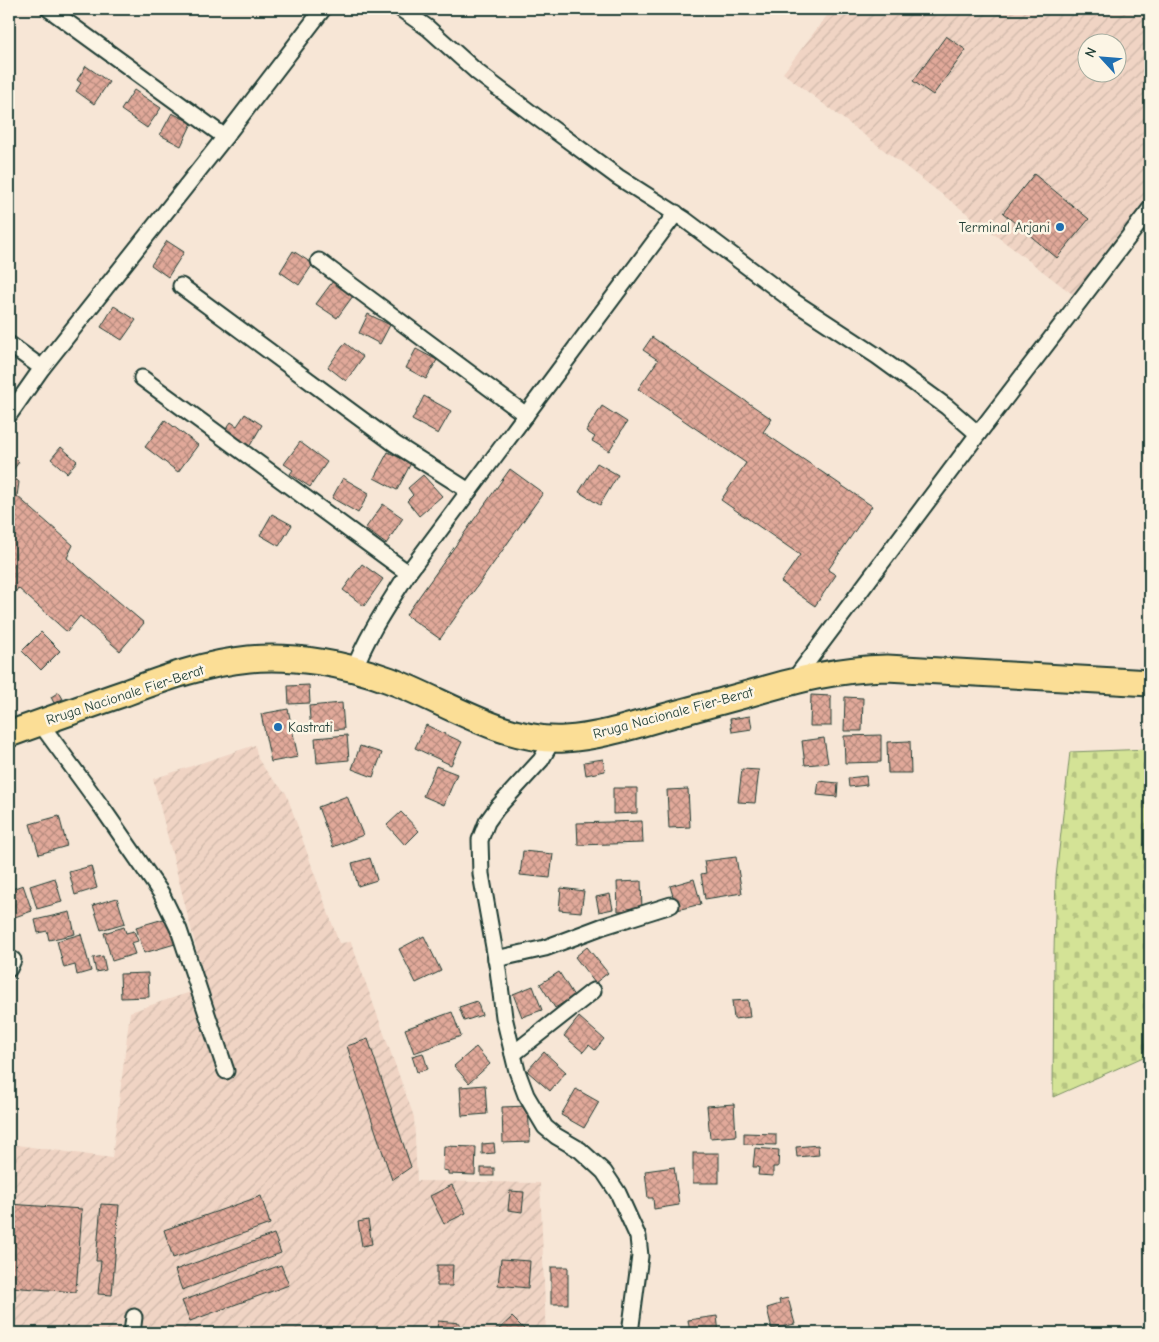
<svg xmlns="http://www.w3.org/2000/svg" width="1159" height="1342" font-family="'Comic Neue',sans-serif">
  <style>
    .industrial { fill: url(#industrial-furrows); fill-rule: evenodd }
    .cemetery { fill: url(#cemetery-stones); stroke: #7a9065 }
    .building { fill: url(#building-cross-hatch); stroke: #1f3d34 }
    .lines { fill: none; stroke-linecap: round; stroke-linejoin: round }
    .minor-casing { stroke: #1f3d34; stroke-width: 19 }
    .primary-casing { stroke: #1f3d34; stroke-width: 29 }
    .minor { stroke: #fcf5e5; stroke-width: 15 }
    .primary { stroke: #fbde96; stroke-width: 25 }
    .poi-dot { fill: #1f6fb2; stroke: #fcf5e5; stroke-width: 2 }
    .labels { text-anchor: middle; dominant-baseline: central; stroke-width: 5; stroke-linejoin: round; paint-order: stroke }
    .poi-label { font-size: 14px; fill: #1f3d34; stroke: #fcf5e5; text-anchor: end }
    .street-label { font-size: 14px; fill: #1f3d34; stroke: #fcf5e5 }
  </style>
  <defs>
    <pattern id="industrial-furrows" width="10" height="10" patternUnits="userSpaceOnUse" patternTransform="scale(1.25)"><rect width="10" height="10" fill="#f0d4c4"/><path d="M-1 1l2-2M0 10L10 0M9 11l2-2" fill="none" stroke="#cdb7a9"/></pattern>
    <pattern id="cemetery-stones" width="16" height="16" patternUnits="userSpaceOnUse" patternTransform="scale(1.25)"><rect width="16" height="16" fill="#d4e396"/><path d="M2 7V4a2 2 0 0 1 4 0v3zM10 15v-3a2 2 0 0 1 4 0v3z" fill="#b6c482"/></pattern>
    <pattern id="building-cross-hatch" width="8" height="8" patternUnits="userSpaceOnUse" patternTransform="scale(1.25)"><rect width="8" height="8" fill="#e1a99a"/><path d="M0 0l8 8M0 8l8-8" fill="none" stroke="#b68b7e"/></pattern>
  </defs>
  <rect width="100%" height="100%" fill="#f7e6d6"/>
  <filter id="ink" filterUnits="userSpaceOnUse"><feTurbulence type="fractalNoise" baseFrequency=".02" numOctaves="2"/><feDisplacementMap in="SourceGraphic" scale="10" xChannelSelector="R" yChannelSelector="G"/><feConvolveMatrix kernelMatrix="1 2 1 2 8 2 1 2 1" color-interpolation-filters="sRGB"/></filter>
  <g filter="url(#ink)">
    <g class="industrial">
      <path d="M832 9H1150V196L1075 296 783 73ZM1086 42H1116V72H1086Z"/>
      <path d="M255 745 258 759 269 775 286 793 339 943 351 942 414 1117 417 1181 540 1183 546 1333H9V1144L112 1158 130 1012 206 987 153 779Z"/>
    </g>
    <path class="cemetery" d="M1150 749V1054L1053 1097 1054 951 1056 877 1070 752Z"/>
    <g class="building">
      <path d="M946 36 966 50 933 95 913 81Z"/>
      <path d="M86 66 109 82 94 104 76 91 81 83 77 80Z"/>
      <path d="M134 90 161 108 147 128 121 110Z"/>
      <path d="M172 113 192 123 181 146 160 135Z"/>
      <path d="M1034 174 1089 219 1057 258 1003 213Z"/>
      <path d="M167 241 184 252 168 277 151 265Z"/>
      <path d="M293 251 313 264 299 285 280 272Z"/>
      <path d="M333 281 353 296 337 318 316 304Z"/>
      <path d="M114 306 136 320 122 340 101 327Z"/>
      <path d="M368 314 390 325 380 344 359 333Z"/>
      <path d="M652 337 772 419 763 432 872 506 828 570 836 575 815 606 781 582 800 555 721 500 746 463 638 389 658 360 643 350Z"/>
      <path d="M345 343 363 357 346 381 328 367Z"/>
      <path d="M416 349 437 360 426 379 406 368Z"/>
      <path d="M424 396 451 411 438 434 412 420Z"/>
      <path d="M602 406 627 422 609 451 592 441 595 437 586 431Z"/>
      <path d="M245 414 262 425 248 449 223 433 231 422 237 426Z"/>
      <path d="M165 420 198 445 178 472 145 447Z"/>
      <path d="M300 442 327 462 310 487 290 474 293 470 284 464Z"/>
      <path d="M61 447 77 461 67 473 51 459Z"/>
      <path d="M388 452 411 463 397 490 374 478Z"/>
      <path d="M9 453 19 462 10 474 19 482 17 496 73 545 67 558 144 623 120 651 80 616 67 632 18 588 9 602Z"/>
      <path d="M597 463 618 475 600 505 579 492Z"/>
      <path d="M510 469 543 493 440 639 406 615Z"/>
      <path d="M423 475 442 496 419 516 407 501 413 495 408 488Z"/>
      <path d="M343 478 369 493 358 513 332 498Z"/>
      <path d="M383 504 403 518 386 544 365 529Z"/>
      <path d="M272 514 292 525 279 546 260 535Z"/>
      <path d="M362 564 383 579 364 606 343 590Z"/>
      <path d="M41 632 60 651 41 670 22 651Z"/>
      <path d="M309 685 310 703 289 704 288 686Z"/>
      <path d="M59 692 63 699 54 703 51 697Z"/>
      <path d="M811 695 831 696V726H810Z"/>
      <path d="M845 697 863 698 862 731H844Z"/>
      <path d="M342 703 344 729 311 731 309 706Z"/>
      <path d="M288 709 298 757 271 762 261 714Z"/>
      <path d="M750 716 752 729 732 732 730 719Z"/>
      <path d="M426 725 462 742 451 765 415 748Z"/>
      <path d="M347 735 349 760 317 763 315 738Z"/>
      <path d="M881 735V762L845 763 844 736Z"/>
      <path d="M824 738 828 763 805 765 802 741Z"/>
      <path d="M910 741 911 773H888L887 742Z"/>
      <path d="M360 746 382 753 373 777 352 769Z"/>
      <path d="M603 759 605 771 586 775 584 762Z"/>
      <path d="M436 766 457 774 444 805 423 796Z"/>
      <path d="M742 769 759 770 755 803 738 802Z"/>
      <path d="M866 776 867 785 849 787 848 778Z"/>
      <path d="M819 781 838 783 837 797 817 795Z"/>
      <path d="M613 788H637V813L613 814Z"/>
      <path d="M688 789 690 827 669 828 667 790Z"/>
      <path d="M347 796 363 835 333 847 318 807Z"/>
      <path d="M401 812 419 831 405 845 387 825Z"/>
      <path d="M59 816 67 846 39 854 30 824Z"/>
      <path d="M642 821 643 843 578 845 577 823Z"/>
      <path d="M523 851 553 854 550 878 520 875Z"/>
      <path d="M736 857 742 893 705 899 701 874 706 873 704 861Z"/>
      <path d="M370 858 377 880 358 886 352 863Z"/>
      <path d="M91 866 97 888 75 895 69 872Z"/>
      <path d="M55 878 62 902 37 909 30 886Z"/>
      <path d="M694 879 701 904 677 910 670 886Z"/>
      <path d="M641 881 642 910 618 911 617 882Z"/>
      <path d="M23 885 32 911 9 919V890Z"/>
      <path d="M561 888 584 891 581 912 559 910Z"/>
      <path d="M610 894 613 909 599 912 596 897Z"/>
      <path d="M117 898 125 923 101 930 93 905Z"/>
      <path d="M70 912 75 934 49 940 47 931 38 933 35 920Z"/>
      <path d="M167 918 175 944 144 953 136 927Z"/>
      <path d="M124 927 126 933 134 931 138 941 131 943 135 954 112 961 104 933Z"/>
      <path d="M81 934 91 971 77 975 75 965 64 968 57 941Z"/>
      <path d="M424 936 441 971 416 983 399 949Z"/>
      <path d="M587 947 608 973 595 983 575 957Z"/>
      <path d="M103 956 106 970 96 972 93 958Z"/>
      <path d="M559 972 574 996 555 1008 540 984Z"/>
      <path d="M148 973 149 997 121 998 120 974Z"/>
      <path d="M533 986 542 1010 522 1017 513 994Z"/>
      <path d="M748 1000 750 1017 734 1019 732 1001Z"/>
      <path d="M477 1001 482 1015 464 1021 459 1007Z"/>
      <path d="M452 1012 461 1036 414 1053 405 1029Z"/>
      <path d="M579 1017 604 1039 595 1050 589 1045 583 1052 564 1036Z"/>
      <path d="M368 1039 411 1167 392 1180 347 1046Z"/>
      <path d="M476 1047 490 1064 469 1083 454 1066Z"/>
      <path d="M544 1052 566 1072 550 1091 527 1071Z"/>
      <path d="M423 1053 428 1069 417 1072 412 1056Z"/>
      <path d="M485 1085 487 1114 462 1116 460 1087Z"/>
      <path d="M576 1089 599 1102 584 1128 561 1115Z"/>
      <path d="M734 1104 736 1136 710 1138 707 1106Z"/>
      <path d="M528 1106 530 1142 503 1143 502 1107Z"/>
      <path d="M744 1133 776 1134V1145L744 1144Z"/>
      <path d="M494 1143 495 1153 482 1154V1144Z"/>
      <path d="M818 1145 819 1155 797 1157 796 1147Z"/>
      <path d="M444 1146 476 1147 475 1175 448 1174V1171L443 1170Z"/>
      <path d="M755 1148 779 1150 778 1167H773V1176L758 1175 759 1167H753Z"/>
      <rect x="693" y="1153" width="26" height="30"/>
      <path d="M674 1167 679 1205 654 1209 653 1198H648L645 1171Z"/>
      <rect x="481" y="1168" width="13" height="8"/>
      <path d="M452 1185 466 1213 444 1224 430 1196Z"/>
      <path d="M510 1191 524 1192 522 1212 508 1210Z"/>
      <path d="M261 1196 270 1224 173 1258 164 1230Z"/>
      <path d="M9 1204 82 1209 76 1292 9 1287Z"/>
      <path d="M101 1204 119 1205 112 1295 98 1294 101 1261H96Z"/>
      <path d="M368 1220 372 1244 362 1246 358 1222Z"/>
      <path d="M274 1234 281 1253 182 1290 175 1270Z"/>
      <path d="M501 1259 530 1261 528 1288 498 1285Z"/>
      <path d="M281 1265 289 1285 190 1321 182 1301Z"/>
      <path d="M437 1265H453L452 1286H437Z"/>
      <rect x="551" y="1267" width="17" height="37"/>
      <path d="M788 1298 795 1324 772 1329 767 1308 780 1304 779 1300Z"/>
      <path d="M717 1316 719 1333H690L688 1320Z"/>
      <path d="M512 1317 528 1333H495Z"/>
      <path d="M438 1321 460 1323 459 1333H429V1328L437 1329Z"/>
      <path d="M332 1327 346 1328V1333H332Z"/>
    </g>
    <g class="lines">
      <defs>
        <g id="minor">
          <path d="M49 9 225 137"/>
          <path d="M401 9 428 28 477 72 531 113 618 177 684 219 793 301 877 356 947 407 978 434"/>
          <path d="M319 261 526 415"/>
          <path d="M181 286 395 444 469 491"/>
          <path d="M9 344 42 368"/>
          <path d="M142 378 408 573"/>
          <path d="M9 415 42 368 225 137 323 9"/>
          <path d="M354 670C367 635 388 605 408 573L676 213"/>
          <path d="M793 681 978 434 1150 209"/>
          <path d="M40 723 103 809 161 893 179 930 226 1071"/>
          <path d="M553 739 541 760 497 808 487 822 480 840 481 874 498 970 504 1017 517 1071 526 1095 545 1127 556 1136 580 1150 604 1172 618 1193 638 1237 640 1256 630 1333"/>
          <path d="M496 959 545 948 601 927 671 905"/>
          <path d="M9 969 13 960"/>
          <path d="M513 1054 593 991"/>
          <path d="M132 1333 134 1317"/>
        </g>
        <path id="primary" d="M9 734C48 720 87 706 125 693 165 678 207 663 249 659 295 655 346 664 389 680 445 701 505 743 565 739 597 737 629 727 660 718 689 710 719 702 748 694 796 680 836 669 887 668L1150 683"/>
      </defs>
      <use href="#minor" class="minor-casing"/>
      <use href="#primary" class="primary-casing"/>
      <use href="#minor" class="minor"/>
      <use href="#primary" class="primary"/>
    </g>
  </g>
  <g class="poi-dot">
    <circle cx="1060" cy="227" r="5"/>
    <circle cx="278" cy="727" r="5"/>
  </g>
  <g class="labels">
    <g class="poi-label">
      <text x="1050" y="227">Terminal Arjani</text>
      <text x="288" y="727" text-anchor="start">Kastrati</text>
    </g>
    <g class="street-label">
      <text transform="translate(125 695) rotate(-18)">Rruga Nacionale Fier-Berat</text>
      <text transform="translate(673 713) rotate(-15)">Rruga Nacionale Fier-Berat</text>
    </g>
  </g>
  <rect width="1159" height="1342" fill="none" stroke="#fcf5e5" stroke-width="30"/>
  <rect x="15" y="15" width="1129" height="1312" fill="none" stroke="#1f3d34" stroke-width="2" filter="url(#ink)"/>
  <g transform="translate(1102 58) rotate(296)"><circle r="24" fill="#fcf5e5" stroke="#a4ab9e"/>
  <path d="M0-4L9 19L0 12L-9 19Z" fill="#1f6fb2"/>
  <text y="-8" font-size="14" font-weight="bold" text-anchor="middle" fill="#1f3d34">N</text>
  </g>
</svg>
